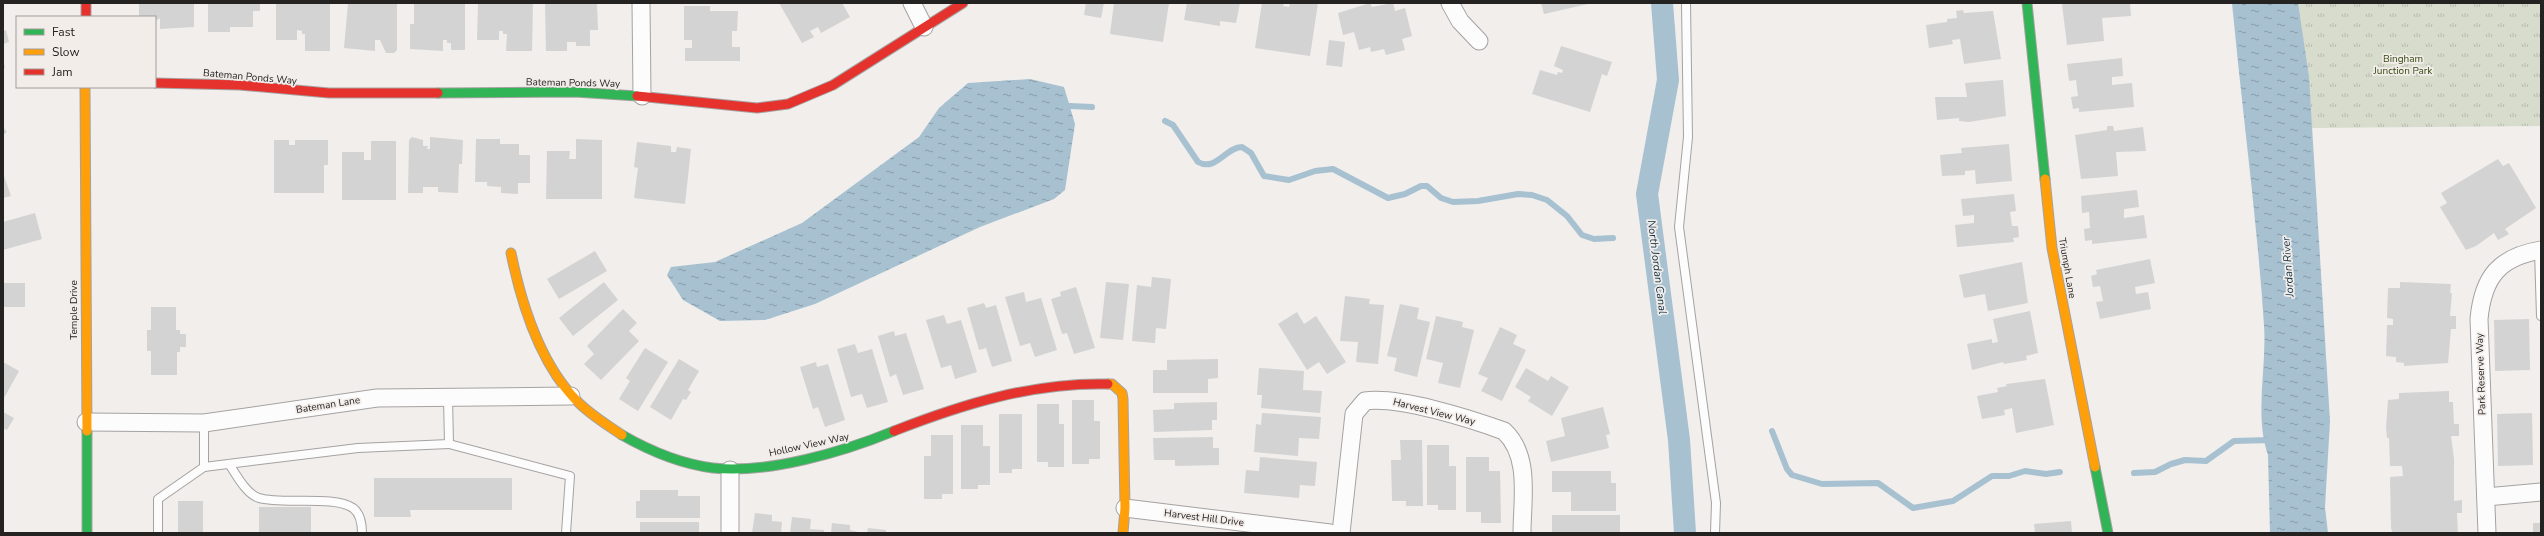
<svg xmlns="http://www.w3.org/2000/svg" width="2544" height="536" font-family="'Nunito Sans',sans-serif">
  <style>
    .park { fill: url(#park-tufts) }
    .water { fill: url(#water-ripples) }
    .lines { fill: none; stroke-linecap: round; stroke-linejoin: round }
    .stream { stroke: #a7c1d1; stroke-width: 6 }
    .canal { stroke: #a7c1d1; stroke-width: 22 }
    .building { fill: #d4d3d3 }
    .lane-casing { stroke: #a5a2a1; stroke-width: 10 }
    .street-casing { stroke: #a5a2a1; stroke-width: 19 }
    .fast-casing { stroke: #a5a2a1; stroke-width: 11 }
    .slow-casing { stroke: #a5a2a1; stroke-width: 11 }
    .jam-casing { stroke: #a5a2a1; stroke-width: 11 }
    .lane { stroke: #fdfcfc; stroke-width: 8 }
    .street { stroke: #fdfcfc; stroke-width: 17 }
    .fast { stroke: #30b455; stroke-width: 9 }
    .slow { stroke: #ff9f0a; stroke-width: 9 }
    .jam { stroke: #e5322d; stroke-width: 9 }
    .labels { text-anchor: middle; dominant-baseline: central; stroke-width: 3.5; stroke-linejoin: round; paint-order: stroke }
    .park-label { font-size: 10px; fill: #344910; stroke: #f3edea }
    .street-label { font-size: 10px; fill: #252322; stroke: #f3edea }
    .water-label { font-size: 11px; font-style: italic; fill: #0e3043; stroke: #f3edea }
  </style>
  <defs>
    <pattern id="park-tufts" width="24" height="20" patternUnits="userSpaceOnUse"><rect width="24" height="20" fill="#d7dccd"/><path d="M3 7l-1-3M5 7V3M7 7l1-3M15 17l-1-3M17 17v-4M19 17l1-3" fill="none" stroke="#b8bcb0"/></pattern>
    <pattern id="water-ripples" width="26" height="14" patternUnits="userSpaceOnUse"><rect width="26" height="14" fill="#a7c1d1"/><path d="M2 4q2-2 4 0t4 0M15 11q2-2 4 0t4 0" fill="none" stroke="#889ca9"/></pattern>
  </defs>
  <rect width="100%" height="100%" fill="#f1eeec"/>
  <path class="park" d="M2296 3H2541V126L2312 128Z"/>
  <g class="water">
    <path d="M2232 3H2298L2309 77 2330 421 2325 507 2328 533H2270L2268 455C2254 414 2267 368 2264 325 2257 218 2242 110 2232 3Z"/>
    <path d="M1030 79 1064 87 1075 124 1065 190 1054 199 980 227 815 304 765 320 720 321 683 300 667 275 671 267 715 262 802 223 919 137 939 108 968 83Z"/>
  </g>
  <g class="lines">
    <g class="stream">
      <path d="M1070 106 1092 107"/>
      <path d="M1165 121 1173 125 1198 162C1216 172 1226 147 1242 147L1251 153 1264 176 1289 180 1315 171 1333 169 1388 198 1405 194 1421 186H1427L1441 198 1453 202 1478 201 1518 194 1532 195 1547 200 1567 216 1582 235 1594 239 1613 238"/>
      <path d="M1772 431 1787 469 1792 475 1822 484 1878 483 1913 508 1953 501 1992 476H2009L2025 471 2046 474 2060 472"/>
      <path d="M2134 473 2155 472 2171 464 2185 460 2206 461 2234 441 2271 440"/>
    </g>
    <path class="canal" d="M1662 3 1668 80 1647 194 1679 440 1685 533"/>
  </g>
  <g class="building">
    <path d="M139 3H194V27L160 29V18L155 21V17H139Z"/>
    <path d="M208 3H260V11H253V27H230V32H208Z"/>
    <path d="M276 3H330V51H305V34H302V31L297 30V40H276Z"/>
    <path d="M348 3H397V50L394 53H386L380 40H375V51L344 48Z"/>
    <path d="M414 3H465V50H451V43H447V40H443V51L410 49V24H414Z"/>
    <path d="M478 3H533L532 51H506L507 34H503V31H499V40H477Z"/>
    <path d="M545 3 597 4 598 30H590V46H576V42H567V51H546Z"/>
    <path d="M779 3H842L850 17 821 33 818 27 810 31 814 37 802 43Z"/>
    <path d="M1086 3H1104L1101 18 1084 15Z"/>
    <path d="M1114 3H1169L1163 42 1110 34Z"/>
    <path d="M1187 3H1240L1236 23 1220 21V26L1184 20Z"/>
    <path d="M1262 3H1284L1283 6 1289 7 1290 3H1318L1310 56 1255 48Z"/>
    <path d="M1370 3 1372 7 1393 3 1395 11 1405 8 1412 36 1402 39 1405 50 1386 55 1384 49 1371 52 1370 47 1359 50 1354 32 1343 35 1338 13Z"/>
    <path d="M1541 3H1588V4L1544 14Z"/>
    <path d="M2130 3 2131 16 2102 18 2104 41 2067 45 2062 4Z"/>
    <path d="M684 6H710V11H738L737 31H732V47H740V61H685V48H692V40H684Z"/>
    <path d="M1963 10 1964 13 1993 11 2001 59 1964 64 1960 39 1952 40 1953 44 1929 48 1926 25 1947 22V19L1957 18 1956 11Z"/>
    <path d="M6 30 9 42 3 44V31Z"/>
    <path d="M1329 40 1345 42 1342 67 1326 65Z"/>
    <path d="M1561 46 1612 62 1607 76 1602 74 1590 112 1532 94 1540 70 1557 75 1558 72 1562 73 1563 70 1554 66Z"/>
    <path d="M2122 58 2123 76 2112 77V85L2132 83 2134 107 2079 112V108L2073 109 2071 97 2078 96 2076 80 2069 81 2067 64Z"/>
    <path d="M3 59 5 68H3Z"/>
    <path d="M2003 80 2006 116 1969 122 1959 121V118L1937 120 1935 97H1967L1965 83Z"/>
    <path d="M2107 126H2113L2114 131 2143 127 2146 151 2116 152 2118 176 2081 179 2075 135 2107 130Z"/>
    <path d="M3 127 7 132 3 135Z"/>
    <path d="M412 137 423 140V146H428L427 149H430V137L463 140 462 164H459L458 193 438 192V187H423V193H408L409 140Z"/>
    <path d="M476 139H500V144H519V155H530V183H518V194L501 193V187L487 186V182H475Z"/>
    <path d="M576 139 602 140V199H546L547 151H570L569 159H576Z"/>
    <path d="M274 140H289V145H295V140H328V165H324V193H274Z"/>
    <path d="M371 141H396V200H342V152H364V160H371Z"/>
    <path d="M637 142 671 146V152H676L677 147 691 149 685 204 634 198 638 168 634 167Z"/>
    <path d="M2009 144 2012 181 1976 184 1975 170 1965 171V175L1942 176 1940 155 1962 153 1961 148Z"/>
    <path d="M2498 159 2503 166 2509 163 2536 208 2505 229 2509 234 2498 240 2494 233 2476 246 2466 250 2440 207 2447 203 2441 193Z"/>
    <path d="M3 173 11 196 3 198Z"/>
    <path d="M2137 190 2139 207 2124 209V218L2144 215 2147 238 2092 244V240L2085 241 2084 229 2090 228 2089 212 2082 213 2081 196Z"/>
    <path d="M2014 194 2016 211 2010 212 2012 226H2018L2019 237 2013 238 2014 242 1957 247 1955 225 1974 223V215L1963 216 1961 199Z"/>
    <path d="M35 213 42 239 3 250V222Z"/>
    <path d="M595 251 607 271 559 299 547 279Z"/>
    <path d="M2150 259 2155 283 2135 287 2136 294 2148 292 2151 309 2100 319 2096 302 2103 301 2100 286 2093 287 2091 276 2097 274 2096 270Z"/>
    <path d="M2022 262 2028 303 1988 311 1985 294 1964 298 1959 275Z"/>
    <path d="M1152 277 1171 279 1166 329 1156 328 1155 343 1132 341 1137 285 1151 287Z"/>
    <path d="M604 282 618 300 573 336 559 318Z"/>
    <path d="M1106 282 1129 284 1123 340 1100 338Z"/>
    <path d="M2400 282 2451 284 2450 293H2452L2450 316H2456V329H2451L2448 363 2404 366V363L2396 362V357L2386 356 2387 325H2393V319L2387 318 2388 288H2400Z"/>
    <rect x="3" y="283" width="22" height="24"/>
    <path d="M1076 287 1095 348 1074 354 1067 333 1062 334 1051 299 1061 296 1060 292Z"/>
    <path d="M1024 292 1026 302 1041 298 1057 350 1035 357 1030 343 1020 346 1005 297Z"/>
    <path d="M1345 296 1370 299 1369 304 1384 305 1378 364 1356 362 1358 342 1340 341Z"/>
    <path d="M984 303 986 308 996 305 1012 361 992 367 986 348 979 350 967 308Z"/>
    <path d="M1400 304 1419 308 1417 319 1430 322 1417 377 1394 371 1397 358 1387 356Z"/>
    <path d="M151 307H176V330H180V334H186V347H180V352H177V375H151V351H147V330H151Z"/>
    <path d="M623 309 637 323 629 331 639 341 601 380 584 364 594 354 587 346Z"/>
    <path d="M2030 311 2038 353 2026 356 2027 360 2004 364 2003 362 1972 370 1967 344 1992 339V343L1998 342 1993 319Z"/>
    <path d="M1297 312 1304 324 1316 316 1346 362 1327 374 1319 362 1307 370 1278 324Z"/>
    <path d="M944 315 947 324 961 320 977 372 955 379 951 365 941 368 926 320Z"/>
    <path d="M1436 316 1463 322 1462 327 1474 330 1460 388 1438 383 1443 363 1426 359Z"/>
    <path d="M2529 319 2530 370 2495 371 2494 320Z"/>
    <path d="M1500 327 1517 335 1513 344 1526 350 1502 401 1481 391 1488 378 1478 374Z"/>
    <path d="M894 331 895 336 906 333 924 389 903 395 896 374 890 377 878 336Z"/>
    <path d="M855 344 858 353 872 349 888 402 867 408 862 394 851 397 837 349Z"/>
    <path d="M645 348 668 362 638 411 619 399 630 381 626 378Z"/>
    <path d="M679 359 699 371 688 390 691 392 686 400 683 399 671 420 650 407Z"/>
    <path d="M1218 359V378L1208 379V393H1153V370H1167V360Z"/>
    <path d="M3 362 19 371 3 400Z"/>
    <path d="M816 362 817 367 828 364 845 420 825 427 818 407 813 409 800 367Z"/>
    <path d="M1259 368 1304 371 1303 390 1322 391 1320 413 1261 408 1262 395H1257Z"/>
    <path d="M1526 368 1548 381 1551 376 1569 387 1552 416 1528 401 1531 397 1515 387Z"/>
    <path d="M2045 379 2054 425 2016 433 2012 408 2004 410 2005 415 1982 419 1977 396 1998 392 1997 388 2007 386 2006 384Z"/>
    <path d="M2449 391V402H2453L2454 424H2459V436H2451L2454 459V501L2462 500V513H2457L2458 533H2393L2391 528 2390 477 2403 476 2402 466H2390L2389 438H2387L2386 427 2388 400 2399 399V393Z"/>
    <path d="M1072 400H1094V421H1100V459H1089V464H1072Z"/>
    <path d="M1217 402V420H1212V430L1154 432 1153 410 1174 409V403Z"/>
    <path d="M1037 404H1059V424H1064V467H1048V462H1037Z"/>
    <path d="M1603 407 1610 434 1606 435 1609 448 1551 462 1546 441 1565 436 1561 418Z"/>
    <path d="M3 412 14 418 7 430 3 428Z"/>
    <path d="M1262 413 1321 417 1319 439 1299 438 1298 456 1254 452 1256 424 1261 425Z"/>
    <path d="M2532 413 2533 465 2498 466 2497 414Z"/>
    <path d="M999 414H1022V469H1012V473H999Z"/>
    <path d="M961 425H983V446H990V485H978V489H961Z"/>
    <path d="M931 435H953V494H942V499H924V456H931Z"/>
    <path d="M1213 437V448H1219V465L1175 466V460H1154L1153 438Z"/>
    <path d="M1400 440H1422L1423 506H1406V501H1392L1391 460H1401Z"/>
    <path d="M1427 445H1449V466H1456V510H1438V505H1427Z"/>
    <path d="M1260 457 1317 462 1315 486 1300 485 1299 498 1244 493 1246 470 1259 471Z"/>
    <path d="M1466 457H1489V471H1500L1501 523H1481V512H1466Z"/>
    <path d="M1552 471H1611V483H1616V511H1571V492H1552Z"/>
    <path d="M374 478H512V510H410L411 517H374Z"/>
    <path d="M640 490H678V496H700V518H636V501H640Z"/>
    <rect x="178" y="501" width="25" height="32"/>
    <rect x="259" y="507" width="52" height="26"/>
    <path d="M755 513 772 515V521L782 522 781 533H752Z"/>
    <rect x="1552" y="515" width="68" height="18"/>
    <path d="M792 517 811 519 810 529 824 530V533H790Z"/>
    <path d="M2071 521 2072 533H2035L2034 524Z"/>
    <rect x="640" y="522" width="59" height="11"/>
    <path d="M832 523 850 525V530L862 533H831Z"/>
    <rect x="2533" y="523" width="8" height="10"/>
    <path d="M868 528 886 530V533H867Z"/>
  </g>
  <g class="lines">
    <defs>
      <g id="lane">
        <path d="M1686 3 1688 137 1679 227 1716 503 1715 533"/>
        <path d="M2539 251 2541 316"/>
        <path d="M204 423V467L358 448 449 444 448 398"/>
        <path d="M449 444 570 476 566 533"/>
        <path d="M229 464C236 474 246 494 259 498 283 505 333 495 353 508 361 514 362 525 362 533"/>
        <path d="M158 533V499L204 467"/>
      </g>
      <g id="street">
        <path d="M641 3 642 96"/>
        <path d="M912 3 924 27"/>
        <path d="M1450 3 1460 21 1479 41"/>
        <path d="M86 422 204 423 377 398 571 396"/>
        <path d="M730 470V533"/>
        <path d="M2486 497 2541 492"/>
        <path d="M1125 508 1330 533"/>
        <path d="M1341 533 1354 414 1365 401C1399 396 1471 419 1504 431 1531 456 1522 500 1522 533"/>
        <path d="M2487 533 2479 319C2483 277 2499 257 2541 250"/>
      </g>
      <g id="fast">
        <path d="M2027 3 2045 179"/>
        <path d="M438 93 575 92 637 96"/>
        <path d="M87 431V533"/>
        <path d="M622 435C650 451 681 464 713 468 768 474 843 452 894 431"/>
        <path d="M2095 467 2108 533"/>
      </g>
      <g id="slow">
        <path d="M85 87 87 431"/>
        <path d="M2045 179 2052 248 2095 467"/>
        <path d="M511 253C521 302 540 363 576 400 589 414 606 424 622 435"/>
        <path d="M1108 384H1112L1122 393 1123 399 1125 508 1123 533"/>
      </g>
      <g id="jam">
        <path d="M86 3V17"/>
        <path d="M155 83 239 85 329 93H438"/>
        <path d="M637 96 757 108 788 104 833 85 963 3"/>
        <path d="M894 431C963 404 1034 382 1108 384"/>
      </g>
    </defs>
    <use href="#lane" class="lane-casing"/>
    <use href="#street" class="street-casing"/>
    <use href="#fast" class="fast-casing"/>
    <use href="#slow" class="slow-casing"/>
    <use href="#jam" class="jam-casing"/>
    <use href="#lane" class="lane"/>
    <use href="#street" class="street"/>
    <use href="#fast" class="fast"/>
    <use href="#slow" class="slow"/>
    <use href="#jam" class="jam"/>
  </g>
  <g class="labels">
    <g class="park-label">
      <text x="2403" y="59">Bingham<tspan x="2403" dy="12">Junction Park</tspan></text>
    </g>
    <g class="street-label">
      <text transform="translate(250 77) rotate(5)">Bateman Ponds Way</text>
      <text transform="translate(573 83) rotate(1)">Bateman Ponds Way</text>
      <text transform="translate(2067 268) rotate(80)">Triumph Lane</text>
      <text transform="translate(74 310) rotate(-90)">Temple Drive</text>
      <text transform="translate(2481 374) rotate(-92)">Park Reserve Way</text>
      <text transform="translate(328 405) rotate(-9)">Bateman Lane</text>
      <text transform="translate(1434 412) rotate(14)">Harvest View Way</text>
      <text transform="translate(809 445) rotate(-12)">Hollow View Way</text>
      <text transform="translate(1204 518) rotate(7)">Harvest Hill Drive</text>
    </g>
    <g class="water-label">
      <text transform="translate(1657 267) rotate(83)">North Jordan Canal</text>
      <text transform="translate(2288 267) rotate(-94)">Jordan River</text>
    </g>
  </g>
  <rect width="2544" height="536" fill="none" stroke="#252322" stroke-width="8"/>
  <rect x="16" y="16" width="140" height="72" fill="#f3edea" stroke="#a19c9a"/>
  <rect x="24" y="29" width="20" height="6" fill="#30b455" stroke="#a19c9a"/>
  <text x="52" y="36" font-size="12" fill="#252322">Fast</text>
  <rect x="24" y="49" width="20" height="6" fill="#ff9f0a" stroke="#a19c9a"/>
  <text x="52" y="56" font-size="12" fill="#252322">Slow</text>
  <rect x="24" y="69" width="20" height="6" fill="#e5322d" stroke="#a19c9a"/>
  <text x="52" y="76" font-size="12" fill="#252322">Jam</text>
</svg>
